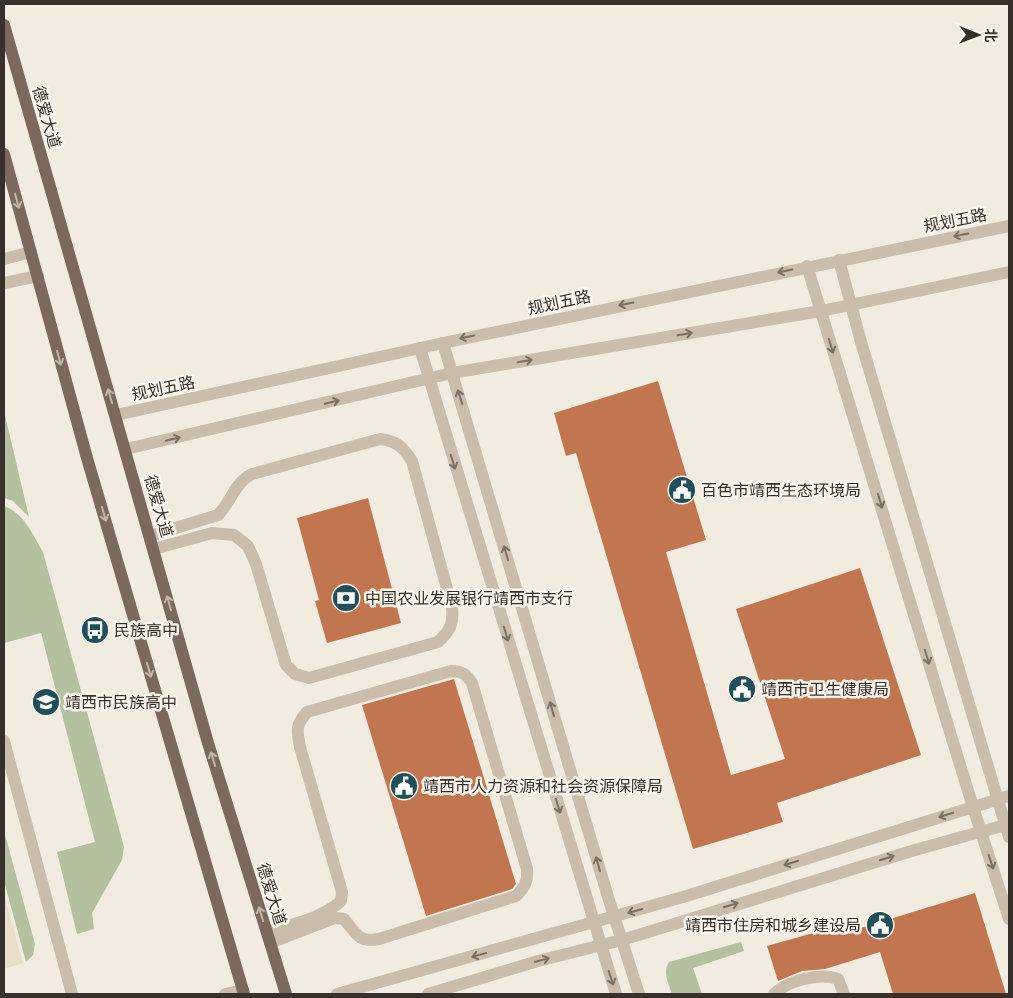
<svg xmlns="http://www.w3.org/2000/svg" width="1013" height="998" font-family="'IBM Plex Sans','Noto Sans SC',sans-serif">
  <style>
    .green { fill: #b3c1a0 }
    .plaza { fill: #e9dec8 }
    .building { fill: #c1764f }
    .lines { fill: none; stroke-linecap: round; stroke-linejoin: round }
    .minor { stroke: #cabdac; stroke-width: 12 }
    .major { stroke: #7a695c; stroke-width: 12 }
    .oneway { stroke: #c0b6ab }
    .oneway2 { stroke: #7a6f64 }
    .labels { text-anchor: middle; dominant-baseline: central; stroke-width: 5; stroke-linejoin: round; paint-order: stroke }
    .street-label { font-size: 16px; fill: #38302a; stroke: #faf5ec }
    .poi-label { font-size: 16px; fill: #38302a; stroke: #faf5ec; text-anchor: start }
  </style>
  <rect width="100%" height="100%" fill="#f2ebe0"/>
  <g class="green">
    <path d="M4 411 29 517 13 501 4 498Z"/>
    <path d="M4 506C24 513 33 535 43 552L124 847 122 860 92 913 94 929 77 934 57 852 95 842 41 633 4 643Z"/>
    <path d="M4 831 35 944 33 955 26 962 4 881Z"/>
    <path d="M741 942 744 951 693 968 702 994H672C669 984 662 972 669 962Z"/>
  </g>
  <path class="plaza" d="M4 894 23 963 4 969Z"/>
  <g class="building">
    <path d="M658 381 706 540 666 552 731 775 785 759 736 609 860 568 921 755 777 803 783 822 693 849 576 453 566 456 554 413Z"/>
    <path d="M368 498 401 623 327 643 315 601 319 600 297 518Z"/>
    <path d="M454 679 516 884 512 889 426 916 362 705Z"/>
    <path d="M975 893 1006 994H893L880 952 825 969 802 971 778 981 767 946 838 926 841 934Z"/>
  </g>
  <g class="lines">
    <g class="minor">
      <path d="M4 259 31 252"/>
      <path d="M839 260 861 342 1009 837"/>
      <path d="M807 266 973 807 1009 919"/>
      <path d="M4 283 38 276"/>
      <path d="M443 343 608 897 639 994"/>
      <path d="M420 348 616 994"/>
      <path d="M116 415 443 343 1009 226"/>
      <path d="M126 449 452 373 821 311 1009 272"/>
      <path d="M150 536 218 515C232 501 234 483 252 474L380 439C397 441 403 447 412 461L452 607C454 623 450 631 438 642L309 678 295 674 286 665 256 564 248 546 234 535 212 533 154 549"/>
      <path d="M4 741 72 994"/>
      <path d="M267 932C292 924 321 919 341 901L342 892 300 747C297 730 295 726 307 712L451 671C462 671 466 674 472 683L527 869C528 882 525 887 516 896L379 939C358 943 356 933 344 919L335 918 270 943"/>
      <path d="M225 994 243 990"/>
      <path d="M337 994 683 897 1009 796"/>
      <path d="M428 994 538 961 622 940 915 850 1009 824"/>
      <path d="M774 994C787 981 820 972 838 979L844 994"/>
    </g>
    <g class="major">
      <path d="M4 25 208 743 286 994"/>
      <path d="M4 154 87 458 244 994"/>
    </g>
  </g>
  <defs><path id="oneway-shaft" d="M-6 0H5M1.5-3L5.5 0L1.5 3" fill="none" stroke-width="1.6" stroke-linecap="round" stroke-linejoin="round" transform="scale(1.25)"/></defs>
  <g class="oneway">
    <use href="#oneway-shaft" transform="translate(17 201) rotate(75)"/>
    <use href="#oneway-shaft" transform="translate(59 358) rotate(75)"/>
    <use href="#oneway-shaft" transform="translate(110 396) rotate(-107)"/>
    <use href="#oneway-shaft" transform="translate(104 514) rotate(74)"/>
    <use href="#oneway-shaft" transform="translate(169 603) rotate(-106)"/>
    <use href="#oneway-shaft" transform="translate(149 670) rotate(74)"/>
    <use href="#oneway-shaft" transform="translate(213 759) rotate(-107)"/>
    <use href="#oneway-shaft" transform="translate(261 914) rotate(-107)"/>
  </g>
  <g class="oneway2">
    <use href="#oneway-shaft" transform="translate(961 235) rotate(169)"/>
    <use href="#oneway-shaft" transform="translate(785 271) rotate(168)"/>
    <use href="#oneway-shaft" transform="translate(626 304) rotate(168)"/>
    <use href="#oneway-shaft" transform="translate(685 334) rotate(-10)"/>
    <use href="#oneway-shaft" transform="translate(467 337) rotate(168)"/>
    <use href="#oneway-shaft" transform="translate(831 346) rotate(73)"/>
    <use href="#oneway-shaft" transform="translate(525 361) rotate(-10)"/>
    <use href="#oneway-shaft" transform="translate(460 397) rotate(-108)"/>
    <use href="#oneway-shaft" transform="translate(332 402) rotate(-13)"/>
    <use href="#oneway-shaft" transform="translate(173 439) rotate(-13)"/>
    <use href="#oneway-shaft" transform="translate(453 462) rotate(73)"/>
    <use href="#oneway-shaft" transform="translate(880 501) rotate(73)"/>
    <use href="#oneway-shaft" transform="translate(506 553) rotate(-106)"/>
    <use href="#oneway-shaft" transform="translate(506 634) rotate(73)"/>
    <use href="#oneway-shaft" transform="translate(927 657) rotate(73)"/>
    <use href="#oneway-shaft" transform="translate(552 709) rotate(-106)"/>
    <use href="#oneway-shaft" transform="translate(558 806) rotate(73)"/>
    <use href="#oneway-shaft" transform="translate(946 815) rotate(163)"/>
    <use href="#oneway-shaft" transform="translate(887 858) rotate(-17)"/>
    <use href="#oneway-shaft" transform="translate(991 862) rotate(72)"/>
    <use href="#oneway-shaft" transform="translate(791 863) rotate(162)"/>
    <use href="#oneway-shaft" transform="translate(598 864) rotate(-106)"/>
    <use href="#oneway-shaft" transform="translate(731 905) rotate(-17)"/>
    <use href="#oneway-shaft" transform="translate(635 911) rotate(164)"/>
    <use href="#oneway-shaft" transform="translate(479 955) rotate(165)"/>
    <use href="#oneway-shaft" transform="translate(542 960) rotate(-15)"/>
    <use href="#oneway-shaft" transform="translate(611 978) rotate(72)"/>
  </g>
  <defs>
    <symbol id="civic-disc" viewBox="-11 -11 22 22"><circle r="9.5" fill="#214f59" stroke="#faf5ec"/><path d="M-.6-6.5H3V-4.5H.6V-3L4-1V1h2V6H-6V1h2V-1L-.6-3ZM-1.2 2.5V6h2.4V2.5Z" fill="#fff"/></symbol>
    <symbol id="bank-disc" viewBox="-11 -11 22 22"><circle r="9.5" fill="#214f59" stroke="#faf5ec"/><path d="M-6-4H6V4H-6ZM0-2.3a2.3 2.3 0 1 0 0 4.6a2.3 2.3 0 1 0 0-4.6Z" fill="#fff"/></symbol>
    <symbol id="bus-disc" viewBox="-11 -11 22 22"><circle r="9.5" fill="#214f59" stroke="#faf5ec"/><path d="M-5-6H5V4H4V6H2V4H-2V6H-4V4H-5ZM-3.5-4V0h7V-4ZM-3.5 1.2v1.5H-2V1.2ZM2 1.2v1.5H3.5V1.2Z" fill="#fff"/></symbol>
    <symbol id="school-disc" viewBox="-11 -11 22 22"><circle r="9.5" fill="#214f59" stroke="#faf5ec"/><path d="M0-5L7-2L0 1L-7-2ZM-4 1L0 2.5L4 1V4Q0 6-4 4Z" fill="#fff"/></symbol>
  </defs>
  <g fill-rule="evenodd">
    <use href="#civic-disc" x="666" y="474" width="32" height="32"/>
    <use href="#bank-disc" x="330" y="582" width="32" height="32"/>
    <use href="#bus-disc" x="79" y="614" width="32" height="32"/>
    <use href="#civic-disc" x="726" y="673" width="32" height="32"/>
    <use href="#school-disc" x="30" y="686" width="32" height="32"/>
    <use href="#civic-disc" x="388" y="770" width="32" height="32"/>
    <use href="#civic-disc" x="864" y="909" width="32" height="32"/>
  </g>
  <g class="labels">
    <g class="street-label">
      <text transform="translate(47 117) rotate(74)">德爱大道</text>
      <text transform="translate(955 220) rotate(-11)">规划五路</text>
      <text transform="translate(559 302) rotate(-12)">规划五路</text>
      <text transform="translate(163 388) rotate(-12)">规划五路</text>
      <text transform="translate(159 506) rotate(74)">德爱大道</text>
      <text transform="translate(272 894) rotate(73)">德爱大道</text>
    </g>
    <g class="poi-label">
      <text x="701" y="490">百色市靖西生态环境局</text>
      <text x="365" y="598">中国农业发展银行靖西市支行</text>
      <text x="114" y="630">民族高中</text>
      <text x="761" y="689">靖西市卫生健康局</text>
      <text x="65" y="702">靖西市民族高中</text>
      <text x="423" y="786">靖西市人力资源和社会资源保障局</text>
      <text x="861" y="925" text-anchor="end">靖西市住房和城乡建设局</text>
    </g>
  </g>
  <rect width="1013" height="998" fill="none" stroke="#38302a" stroke-width="10"/>
  <g transform="translate(978 35) rotate(91)" stroke="#faf5ec" stroke-width="4" paint-order="stroke">
  <path d="M0-4L9 19L0 12L-9 19Z" fill="#38302a"/>
  <text y="-8" font-size="14" font-weight="bold" text-anchor="middle" fill="#38302a">北</text>
  </g>
</svg>
